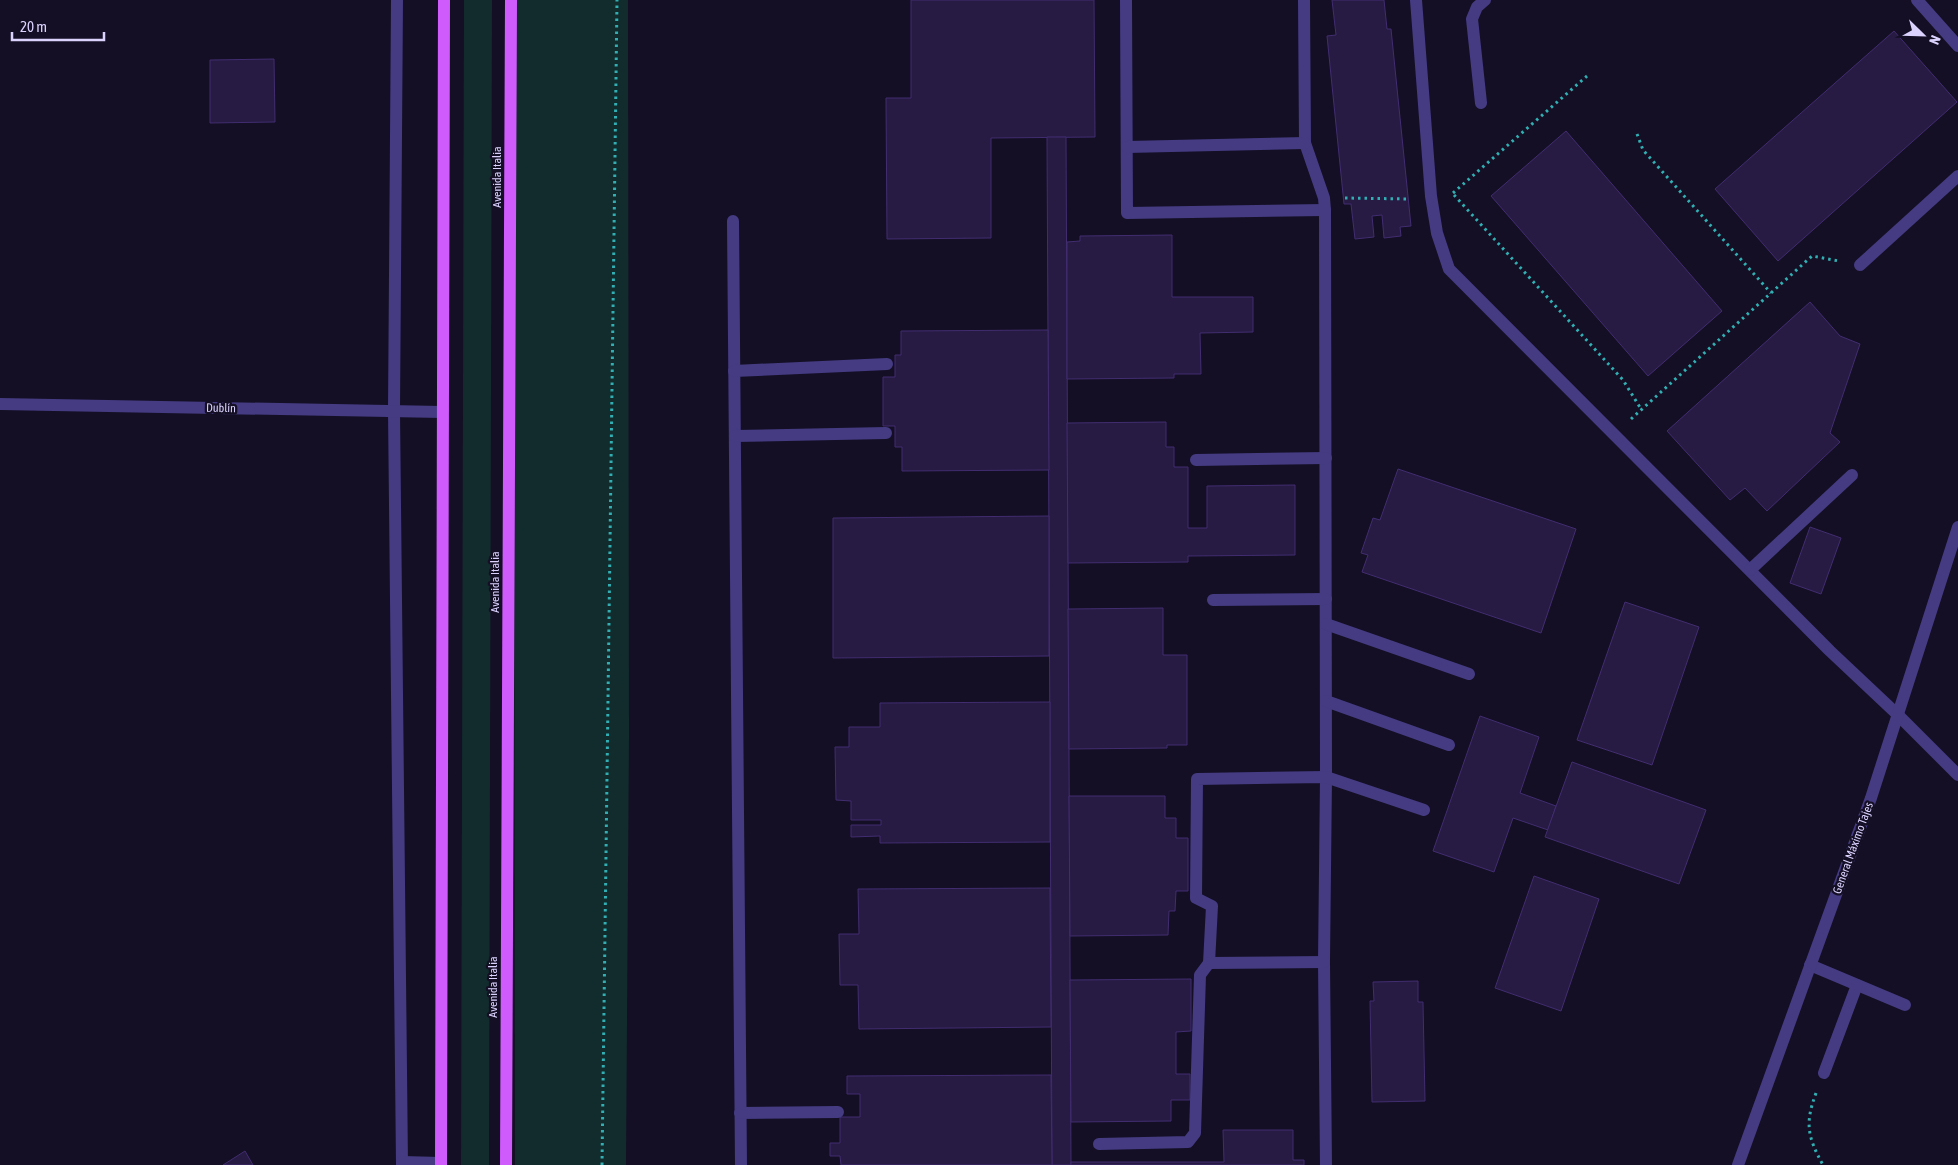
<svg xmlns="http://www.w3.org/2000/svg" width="1958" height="1165" font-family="'Asap Condensed',sans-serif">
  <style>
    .green { fill: #122c2d }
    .building { fill: #271b44; stroke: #412d70 }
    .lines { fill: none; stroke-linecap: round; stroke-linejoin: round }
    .path { stroke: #31afb3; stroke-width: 3; stroke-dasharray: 2.5 4; stroke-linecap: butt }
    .minor { stroke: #443b82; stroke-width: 12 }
    .major { stroke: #cf5bfc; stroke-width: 12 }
    .labels { text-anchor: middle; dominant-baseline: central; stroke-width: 4.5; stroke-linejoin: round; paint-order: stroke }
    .street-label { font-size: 12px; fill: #dbd2fe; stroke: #140f24 }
  </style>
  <rect width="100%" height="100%" fill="#140f24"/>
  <g class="green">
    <path d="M464 0H492L489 1165H461Z"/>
    <path d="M516 0H628L629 736 626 1165H515L514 312Z"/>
  </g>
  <g class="building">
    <path d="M911 0H1094L1095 137 991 138V238L887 239 886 98H911Z"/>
    <path d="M1332 0H1384L1387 29H1391L1411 226 1400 227 1401 236 1384 238 1382 215 1372 216 1374 237 1355 239 1351 204H1344L1327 36 1336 35Z"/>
    <path d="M1894 31 1957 102 1778 261 1715 189Z"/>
    <path d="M274 59 275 122 210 123V60Z"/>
    <path d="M1566 131 1722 311 1648 376 1491 196Z"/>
    <path d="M1047 137H1066L1071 1165H1052Z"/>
    <path d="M1172 235V297H1253V332L1200 333 1201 374H1174V378L1067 379V242L1080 241V236Z"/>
    <path d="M1810 302 1840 336 1860 344 1830 433 1840 442 1767 511 1745 488 1730 500 1667 431Z"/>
    <path d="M1048 330 1049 470 902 471V447H895V426H883V377H895V355H901V331Z"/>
    <path d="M1166 422V447H1174V467H1188V528H1207V486L1295 485V555L1188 556V562L1068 563 1067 423Z"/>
    <path d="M1398 469 1576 529 1541 633 1362 572 1368 555 1361 553 1373 518 1380 520Z"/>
    <path d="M1049 516V656L833 658V518Z"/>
    <path d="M1810 527 1841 538 1821 594 1790 583Z"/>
    <path d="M1625 602 1699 627 1652 765 1577 740Z"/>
    <path d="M1163 608V655H1187V745H1167V748L1069 749 1068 609Z"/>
    <path d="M1050 702V842L880 843V836L851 837V825H881V820H851V801L836 800 835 747H849V727H880V703Z"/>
    <path d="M1480 716 1539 737 1520 793 1556 806 1548 830 1513 818 1494 872 1433 851Z"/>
    <path d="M1572 762 1706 810 1679 884 1545 837Z"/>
    <path d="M1069 796H1165V818H1176V838H1188V891H1176L1175 911H1169L1168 935 1070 936Z"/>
    <path d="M1534 876 1599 899 1561 1011 1495 988Z"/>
    <path d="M1050 888 1051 1027 859 1029 858 985H840L839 934H859L858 889Z"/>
    <path d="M1191 979V1031L1176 1032V1074H1190V1100H1171V1121L1071 1122 1070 980Z"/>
    <path d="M1418 981V1002H1423L1425 1101 1372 1102 1370 1001H1374L1373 982Z"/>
    <path d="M1051 1075 1052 1165H841L840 1156H830V1143H840V1117H860V1094H847V1076Z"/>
    <path d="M1223 1130H1293V1160H1304V1165H1071V1162H1224Z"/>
    <path d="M245 1151 253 1165H223Z"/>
  </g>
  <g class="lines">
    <g class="path">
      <path d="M1637 134 1643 150 1771 293"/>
      <path d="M1453 193 1587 76"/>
      <path d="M1454 195 1623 380 1641 409"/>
      <path d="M1345 198 1409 199"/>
      <path d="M1631 419 1812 256 1839 261"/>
      <path d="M1816 1093C1805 1123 1807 1136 1823 1165"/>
      <path d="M602 1165 617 0"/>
    </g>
    <g class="minor">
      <path d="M397 0 394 411 402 1165"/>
      <path d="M1126 0 1127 213 1325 210"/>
      <path d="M1304 0 1305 143 1324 198 1325 210 1326 777 1324 962 1326 1165"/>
      <path d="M1416 0 1431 196 1437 233 1449 269 1830 651 1898 715 1958 775"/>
      <path d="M1917 0 1958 46"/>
      <path d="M1481 103 1472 19 1477 7 1485 0"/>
      <path d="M1127 147 1305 143"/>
      <path d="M733 221 741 1165"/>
      <path d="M1860 265 1958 176"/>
      <path d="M734 371 887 364"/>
      <path d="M0 404 442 412"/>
      <path d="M735 436 886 433"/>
      <path d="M1196 460 1326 458"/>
      <path d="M1750 570 1852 475"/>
      <path d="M1213 600 1326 599"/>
      <path d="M1326 624 1469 674"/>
      <path d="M1326 701 1449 745"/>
      <path d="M1209 963 1212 906 1196 898 1197 779 1326 777 1424 810"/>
      <path d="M1810 965 1905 1005"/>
      <path d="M1824 1073 1857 985"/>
      <path d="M740 1113 838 1112"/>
      <path d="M1099 1144 1188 1142 1195 1133 1200 975 1209 963 1324 962"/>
      <path d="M402 1162 441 1163"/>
      <path d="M1738 1165 1871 798 1958 527"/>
    </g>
    <g class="major">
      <path d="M441 1165 444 0"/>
      <path d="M506 1165 511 0"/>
    </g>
  </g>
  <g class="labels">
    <g class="street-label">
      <text transform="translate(497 177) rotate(-90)">Avenida Italia</text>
      <text transform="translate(221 408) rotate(1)">Dublín</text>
      <text transform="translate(495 582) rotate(-90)">Avenida Italia</text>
      <text transform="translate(1853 848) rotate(-70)">General Máximo Tajes</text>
      <text transform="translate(493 987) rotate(-90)">Avenida Italia</text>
    </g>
  </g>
  <g transform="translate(1923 35) rotate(113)" stroke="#140f24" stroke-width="4" paint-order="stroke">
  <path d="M0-4L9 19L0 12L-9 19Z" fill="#dbd2fe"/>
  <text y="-8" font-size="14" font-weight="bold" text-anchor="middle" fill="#dbd2fe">N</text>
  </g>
  <path d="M12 32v8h92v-8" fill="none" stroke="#dbd2fe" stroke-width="2.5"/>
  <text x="20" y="32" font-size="15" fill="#dbd2fe" stroke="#140f24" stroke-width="4" paint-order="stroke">20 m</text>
</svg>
